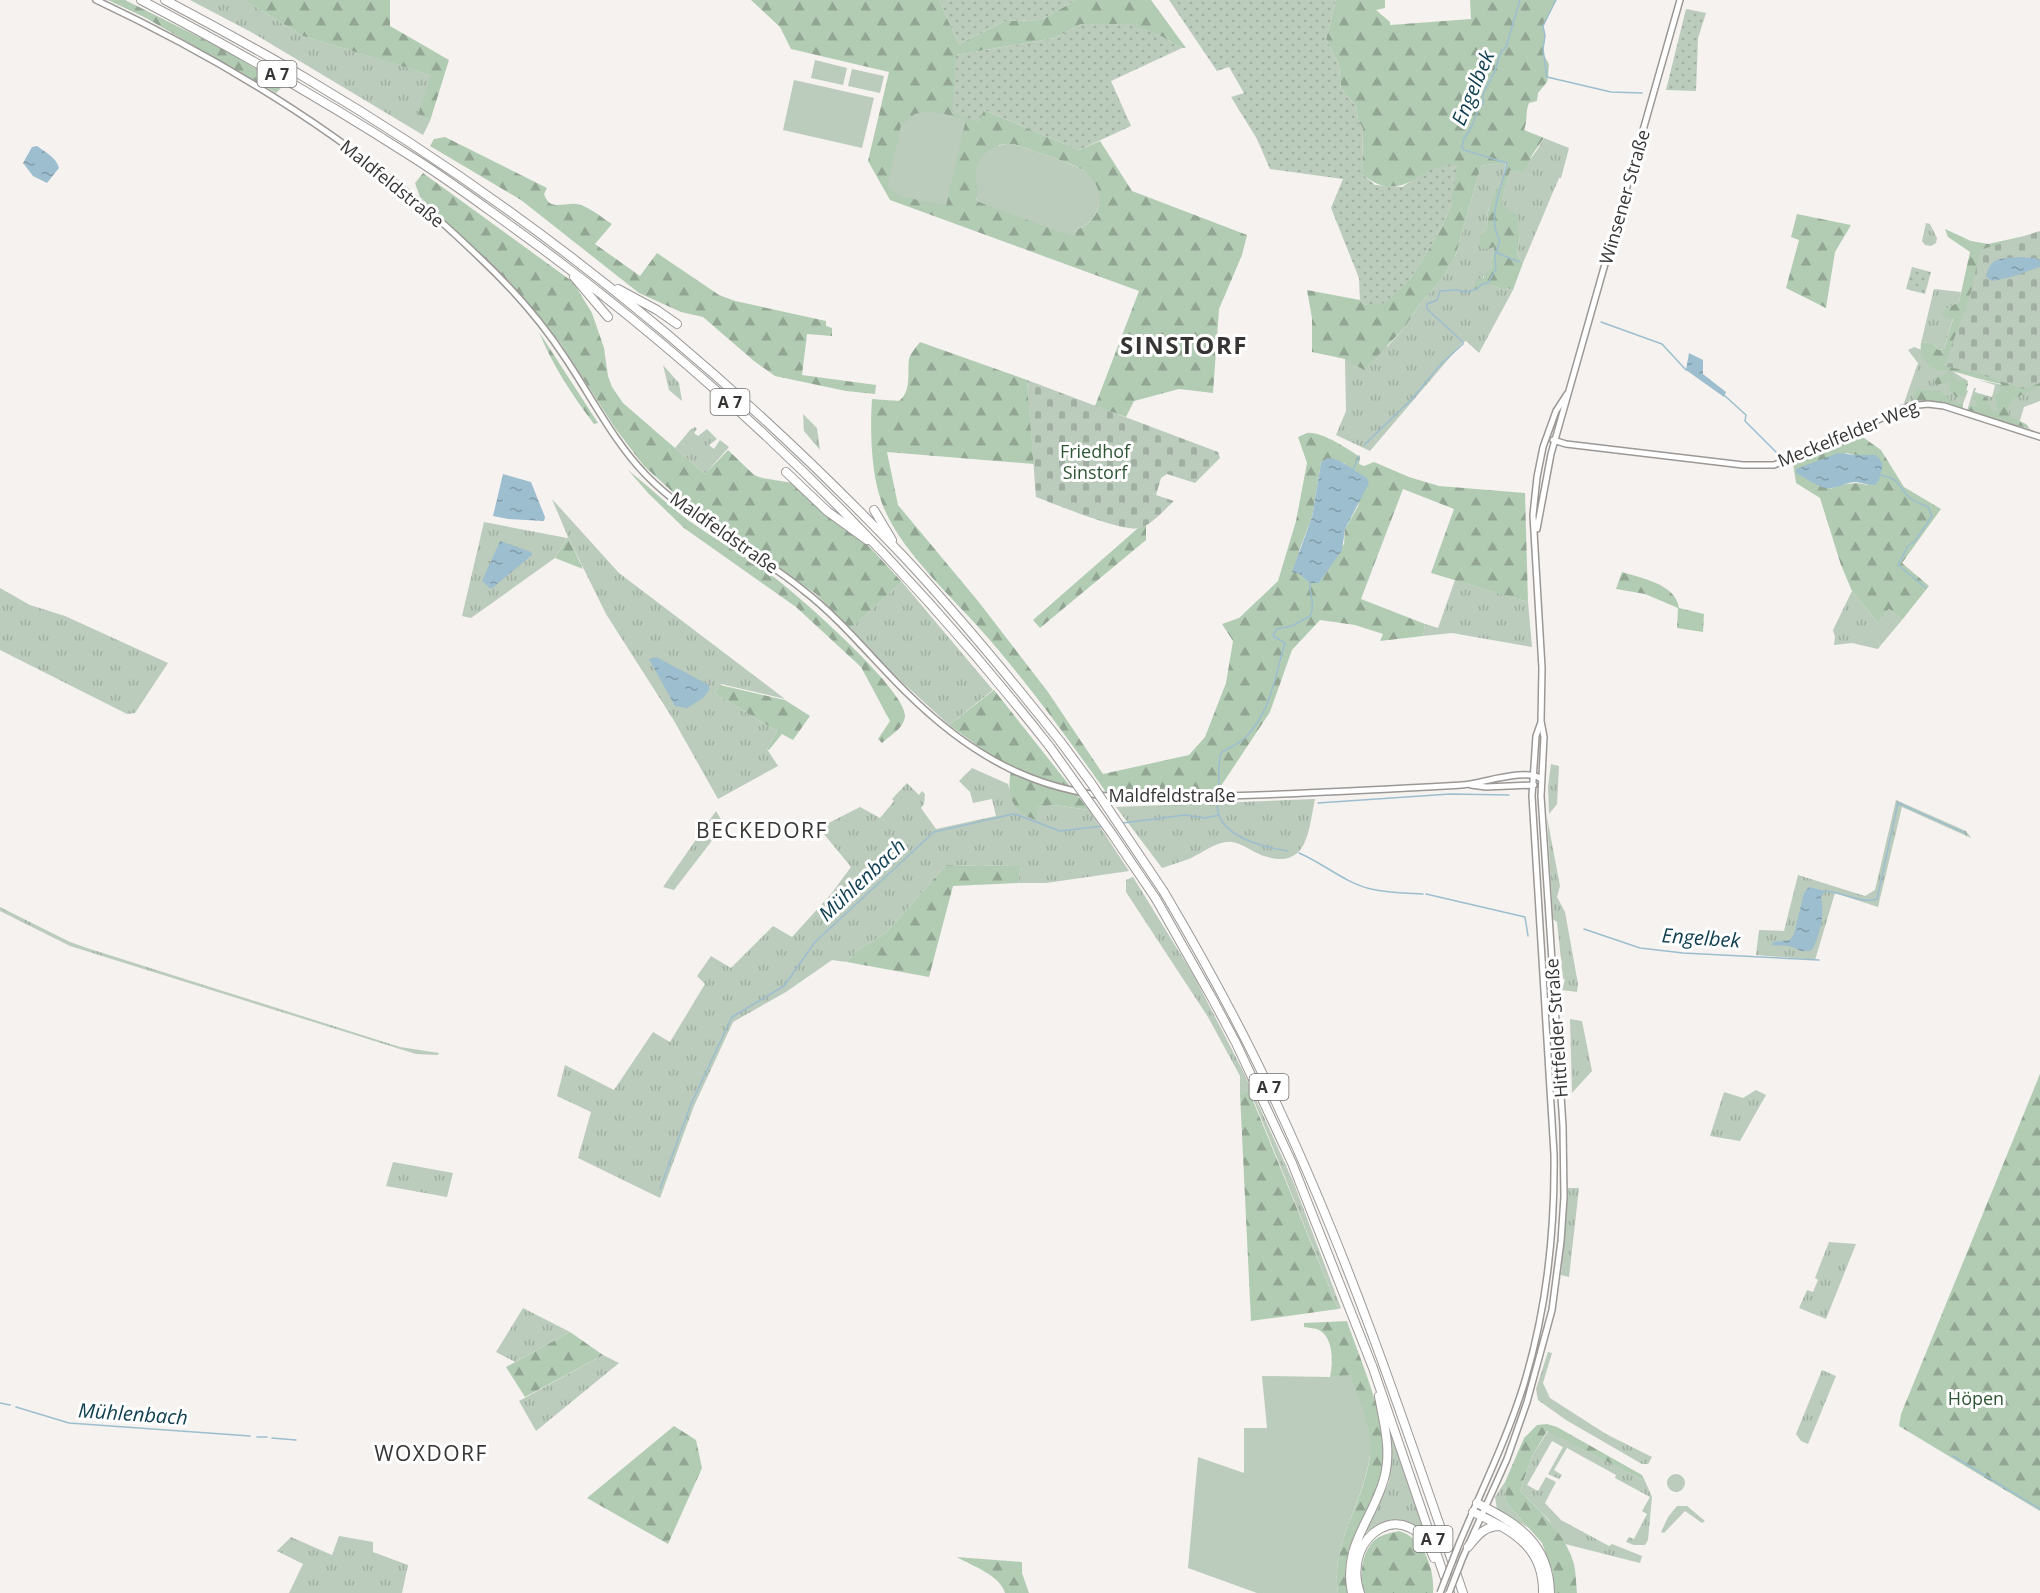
<svg xmlns="http://www.w3.org/2000/svg" width="2040" height="1593" viewBox="0 0 2040 1593" font-family="'Open Sans',sans-serif">
	<style>
		.grass { fill: url(#grass-tufts) }
		.forest { fill: url(#forest-firs); fill-rule: evenodd }
		.cemetery { fill: url(#cemetery-stones) }
		.garden { fill: url(#garden-dots) }
		.pitch { fill: #bbcbbc }
		.water { fill: url(#water-ripples) }
		.lines { fill: none; stroke-linecap: round; stroke-linejoin: round }
		.stream { stroke: #9dbece; stroke-width: 1.5 }
		.secondary-casing { stroke: #9b9896; stroke-width: 8 }
		.highway-casing { stroke: #9b9896; stroke-width: 10 }
		.secondary { stroke: #fff; stroke-width: 5 }
		.highway { stroke: #fff; stroke-width: 8 }
		.secondary-bridge-casing { stroke: #9b9896; stroke-width: 8; stroke-linecap: butt }
		.highway-bridge-casing { stroke: #9b9896; stroke-width: 10; stroke-linecap: butt }
		.secondary-bridge { stroke: #fff; stroke-width: 5 }
		.highway-bridge { stroke: #fff; stroke-width: 8 }
		.labels { text-anchor: middle; stroke-width: 6; stroke-linejoin: round; paint-order: stroke }
		.shield { fill: #fff; stroke: #737271; stroke-width: 1.5 }
		.shield-label { font-size: 16px; font-weight: bold; fill: #373534 }
		.street-label { font-size: 18px; fill: #373534; stroke: #fff }
		.park-label { font-size: 18px; fill: #2f5634; stroke: #fff }
		.water-label { font-size: 20px; font-style: italic; fill: #104051; stroke: #fff }
		.quarter-label { font-size: 21px; letter-spacing: 1.5px; fill: #373534; stroke: #fff }
		.district-label { font-size: 24px; font-weight: bold; letter-spacing: 1.5px; fill: #373534; stroke: #fff }
	</style>
	<defs>
		<pattern id="grass-tufts" width="24" height="20" patternUnits="userSpaceOnUse" patternTransform="scale(1.5)"><rect width="24" height="20" fill="#bbcbbc"/><path d="M3 7l-1-3M5 7V3M7 7l1-3M15 17l-1-3M17 17v-4M19 17l1-3" fill="none" stroke="#a1afa2"/></pattern>
		<pattern id="forest-firs" width="22" height="20" patternUnits="userSpaceOnUse" patternTransform="scale(1.5)"><rect width="22" height="20" fill="#b2ccb4"/><path d="M5 1l3.5 6h-7zM16 11l3.5 6h-7z" fill="#92a693"/></pattern>
		<pattern id="cemetery-stones" width="16" height="16" patternUnits="userSpaceOnUse" patternTransform="scale(1.5)"><rect width="16" height="16" fill="#bbcbbc"/><path d="M2 7V4a2 2 0 0 1 4 0v3zM10 15v-3a2 2 0 0 1 4 0v3z" fill="#a1afa2"/></pattern>
		<pattern id="garden-dots" width="8" height="8" patternUnits="userSpaceOnUse" patternTransform="scale(1.5)"><rect width="8" height="8" fill="#bbcbbc"/><path d="M2 2h.1M6 6h.1" fill="none" stroke="#a1afa2" stroke-width="1.8" stroke-linecap="round"/></pattern>
		<pattern id="water-ripples" width="26" height="14" patternUnits="userSpaceOnUse" patternTransform="scale(1.5)"><rect width="26" height="14" fill="#9dbece"/><path d="M2 4q2-2 4 0t4 0M15 11q2-2 4 0t4 0" fill="none" stroke="#819ba8"/></pattern>
	</defs>
	<rect width="100%" height="100%" fill="#f5f2ef"/>
	<path class="grass" d="M190,0H244L303,36L432,75L418,114L430,121L423,135L251,32Z
		M1544,138L1569,148L1561,178H1559L1523,263L1517,255L1520,235L1501,204L1510,169L1518,172C1525,167 1541,146 1544,138Z
		M1506,162L1501,189L1488,210L1487,228L1479,237L1494,246L1491,270L1484,274L1481,285H1491L1504,290L1506,288L1513,290L1479,353L1466,341L1463,342L1370,451L1336,435L1346,411L1345,359L1388,346L1405,327L1419,305L1441,280L1455,257L1481,166Z
		M1926,223L1930,224L1937,238L1936,243L1931,246L1925,245L1922,241Z
		M1934,289L1961,292L1959,302L1946,309L1953,318L1944,349L1938,350L1932,342L1921,343Z
		M1914,347L1922,350L1944,366L1968,381L1965,390L1968,391L1961,409L1938,403H1904L1918,363L1908,350Z
		M663,365L679,383L682,401L669,390Z
		M1978,380L2024,389L2040,383V401L2024,407L2018,427L1967,411L1974,388H1976L1975,392L1992,397L1995,385Z
		M803,414L817,428L820,450L804,431Z
		M695,427L697,429L694,433L698,436L707,429L717,439L709,445L714,449L720,440L729,447L705,474L675,448L690,430Z
		M552,499L619,573L785,699L721,684L714,693L777,731L767,749L778,766L718,799L673,719L606,614L568,537Z
		M484,522L567,538L555,558L471,618L462,616Z
		M1455,580L1528,602L1532,647L1452,633L1423,636L1425,624L1438,628Z
		M902,582L993,690L949,725L903,683L850,629Z
		M0,588L30,605L65,616L168,663L135,713L127,714L0,650Z
		M1852,591L1878,623L1869,635L1881,645L1878,649L1852,643L1834,645L1835,637L1833,630Z
		M1551,764L1559,766L1557,804L1549,814L1548,787Z
		M972,768L1008,784L1013,802L1037,807L1054,805L1089,810L1129,871L1046,883H1018L1021,866L946,865L886,933L855,952L847,962L832,960L786,992L733,1022L694,1106L660,1198L578,1158L591,1112L557,1096L565,1065L614,1090L653,1032L670,1042L705,984L697,976L711,956L731,968L773,926L792,937L831,894L851,867L819,828L860,807L880,818L894,801L892,799L907,783L919,795L922,791L925,794L924,804L921,808L936,829L996,816L992,799L973,803L970,792L959,781Z
		M1315,799C1308,832 1308,872 1261,855C1252,851 1241,843 1232,842C1218,840 1201,854 1189,859C1180,862 1171,865 1162,868L1116,807Z
		M1896,800L1966,831L1971,838L1902,807L1878,907L1835,893L1815,960L1756,955L1759,930L1784,931L1798,875L1865,896L1875,890Z
		M716,811L726,828L714,838L674,890L663,887Z
		M1547,817L1560,886L1557,897L1565,912L1578,984L1577,992L1562,990L1565,980L1563,978L1557,922L1553,919Z
		M1133,877L1194,976L1244,1073L1293,1181L1341,1308L1338,1309L1250,1091L1240,1094V1076L1208,1017L1126,892V880Z
		M0,907L70,942L87,948L400,1047L439,1053L438,1055L416,1054L70,946L0,911Z
		M1570,1019L1582,1021L1592,1071L1572,1093Z
		M1756,1090L1766,1095L1740,1141L1710,1136L1724,1092L1743,1098Z
		M393,1162L453,1173L447,1197L386,1186Z
		M1568,1188H1579L1569,1277L1561,1275Z
		M1829,1242L1856,1244L1826,1319L1799,1308L1807,1290L1813,1292L1818,1280L1815,1278Z
		M523,1308L570,1332L515,1362L496,1352Z
		M1548,1352L1552,1353L1543,1383L1550,1398L1606,1434L1652,1457L1648,1464H1642L1566,1420L1538,1400L1536,1389Z
		M603,1355L619,1363L536,1431L519,1401Z
		M1822,1370L1836,1376L1808,1444L1801,1441L1796,1434Z
		M1389,1429L1427,1538C1403,1517 1392,1513 1364,1534L1389,1482L1392,1449Z
		M1548,1431L1645,1481L1652,1497L1648,1540L1645,1545H1634L1626,1542L1629,1537L1634,1539L1647,1514L1642,1511L1650,1497L1615,1478L1616,1475L1567,1448L1554,1470L1562,1475L1559,1479L1548,1474L1563,1447L1552,1441L1527,1485L1538,1491L1546,1477L1556,1482L1545,1503L1561,1520L1609,1546L1612,1544L1642,1556L1640,1563L1565,1544L1548,1519L1520,1491L1532,1456Z
		M1667 1483a9 9 0 1 1 18 0a9 9 0 1 1-18 0Z
		M1505,1482L1506,1502L1529,1528L1497,1510L1495,1497Z
		M1677,1506H1687L1705,1521L1702,1523L1685,1511L1664,1533L1661,1532L1668,1517Z
		M339,1536L373,1542V1552L408,1565L402,1593H289L303,1564L277,1551L291,1537L332,1555Z"/>
	<path class="forest" d="M108,0H125L219,47L284,85L276,93L146,18Z
		M244,0H390V26L449,60L430,121L418,114L431,75L303,36Z
		M751,0H939L959,44L1005,21L1041,20L1076,0H1151L1186,48H1182L1157,34L1081,24L1055,38L956,55L984,110L1079,150L1100,141L1132,191L1247,235L1242,255L1219,309L1213,393L1179,389L1134,401L1126,417L1095,406L1139,291L890,200L868,161L889,72L791,49L780,27ZM1007,144H1014C1029,150 1074,163 1084,171C1095,180 1102,194 1098,208C1095,219 1086,226 1076,230L1074,236L976,200L999,145Z
		M1336,0H1385V8L1376,10L1390,22V25L1471,19L1470,0H1556L1543,26L1545,36L1543,54L1549,64L1548,77L1547,82L1538,93L1537,101L1529,103C1525,113 1528,120 1524,130L1544,138L1532,155L1524,172H1518L1510,170L1501,204L1519,217L1517,227L1520,235L1517,255L1523,263L1513,290L1507,288L1504,290L1491,285H1481L1473,291L1476,279L1484,278V274L1491,269L1494,247L1488,249L1481,248L1479,237L1487,228L1488,211L1497,189L1501,188L1507,164L1506,162L1481,166L1455,257L1441,280L1419,305L1405,327L1364,370L1345,359L1312,352V318L1307,290L1360,300L1366,305L1410,279L1437,236L1450,209L1452,189L1447,165C1414,176 1395,202 1362,174L1363,129L1358,120L1356,106L1341,89L1339,65L1326,39Z
		M445,137L547,188L544,194C550,212 563,202 577,204C589,206 602,218 612,224L595,244L640,276L657,253L719,295L735,301L826,321V326L832,328V336L807,334L802,375L876,385L875,394L846,391L775,376L754,361L703,317L681,312L639,293L521,200L430,146L434,139Z
		M423,173L573,282L592,313L604,348L608,376L612,387L623,403L705,474L728,450L754,475L762,478L793,483L866,543L902,582L850,629L816,594L688,506L644,466L615,428L561,344L534,310L483,258L420,197L415,183Z
		M1797,214L1851,225L1835,252L1826,308L1786,288L1799,240L1791,237Z
		M1945,229L1971,241L1988,244L2034,234L2040,386L2013,399L2008,407L2009,416L2026,424L2030,429L1968,411L1969,406H1976L1977,402L1971,398L1976,394L1986,397L1992,411L1999,412L1994,395L2002,390L1999,386L2002,384C1984,381 1968,375 1951,371C1946,370 1941,371 1936,370C1926,366 1919,353 1921,343L1932,342L1938,350L1944,349L1953,319L1942,315V311L1959,302L1970,252L1948,237Z
		M539,332L598,423L594,424C572,395 553,366 539,332Z
		M920,342L1027,380L1034,464L887,452L898,505L978,601L1048,692L1103,774L1189,755L1205,737L1226,683L1233,641L1222,624L1239,618L1278,581L1296,521L1307,463L1298,437C1301,436 1304,434 1307,433C1321,431 1348,449 1360,457L1359,464L1364,466L1374,462L1409,477L1439,486L1525,493L1528,602L1431,573L1454,509L1403,489L1361,599L1425,624L1423,636L1380,641L1383,634L1355,625L1320,620L1292,650L1270,712L1217,792L1126,796L1108,795C1070,741 1031,688 989,639C954,598 893,546 879,494C871,466 870,428 872,399L899,401C912,391 907,373 909,359C911,353 916,347 920,342ZM1321,463H1344L1352,471L1366,477L1358,506L1345,529L1344,544L1319,583H1311L1299,574V551L1312,517Z
		M1949,372L1959,382L1964,379L1968,384L1965,396L1956,397L1950,390L1951,381L1936,385L1933,379Z
		M1917,389L1928,391L1938,390L1953,402L1963,404V411L1932,407L1926,401L1916,400L1913,395Z
		M1857,433L1881,450L1904,487L1941,509L1902,563L1929,586L1902,620L1889,609L1878,623L1852,591L1841,565L1820,498L1796,483L1793,463ZM1846,453L1856,455H1876L1867,485C1854,481 1843,484 1830,489Z
		M628,470C648,486 667,504 688,520C716,540 747,557 775,578C798,595 907,691 905,716C904,728 891,735 882,743L878,739L890,721L861,667L796,607L684,528L649,494Z
		M1146,525V540L1040,628L1033,620L1137,529Z
		M568,537L583,569L555,558Z
		M1622,572C1641,578 1676,584 1679,608L1704,614L1703,632L1677,628L1678,608L1645,594L1616,589Z
		M720,685L785,700L810,716L793,740L782,734L769,750L767,749L777,731L714,693Z
		M994,690L1089,810L1054,805L1038,807L1036,820C1009,811 1006,792 1012,766L993,757L949,725Z
		M946,865L1021,866L1018,883L953,886L929,977L847,962L855,952L886,933Z
		M2040,1074V1511L1899,1426L1901,1414Z
		M1249,1091L1338,1309L1251,1321L1240,1094Z
		M1347,1321C1359,1357 1386,1417 1384,1454C1383,1463 1382,1476 1379,1485C1366,1521 1334,1553 1350,1593H1338C1330,1543 1364,1504 1370,1456C1371,1443 1355,1392 1350,1376L1330,1377C1333,1364 1334,1338 1319,1330C1315,1328 1309,1328 1304,1327V1323Z
		M570,1332L603,1355L525,1397L506,1367Z
		M1547,1424L1557,1427L1642,1475L1645,1481L1547,1431L1532,1456L1520,1491C1541,1512 1565,1534 1574,1564C1576,1573 1576,1584 1577,1593H1554L1553,1573L1542,1543L1506,1502L1505,1482L1524,1438L1537,1425Z
		M674,1426L696,1440L702,1468L668,1544L587,1498Z
		M1399,1531C1424,1538 1435,1569 1433,1593H1365C1358,1577 1362,1550 1376,1539C1383,1534 1391,1533 1399,1531Z
		M957,1557L1022,1562V1573L1029,1593H1005C1000,1575 972,1566 957,1557Z"/>
	<path class="cemetery" d="M2040,231V383L2024,389L1976,373L1944,366L1971,292L1980,250Z
		M1027,380L1218,452L1220,458L1195,483L1167,474L1161,478L1156,495L1174,501C1164,510 1153,524 1140,528C1124,533 1055,504 1036,497Z"/>
	<path class="garden" d="M939,0H1076L1041,20L1005,21L959,44Z
		M1169,0H1336L1326,39L1339,65L1341,89L1356,106L1358,120L1363,129L1362,174L1375,185L1402,187L1430,170L1447,165L1458,164L1450,209L1446,217L1437,236L1410,279L1402,288L1385,303L1366,305L1360,300L1359,278L1331,208L1343,179L1270,169L1257,139L1231,97L1244,93L1229,67L1217,71Z
		M1686,9L1706,13L1698,38L1696,91L1666,90Z
		M1081,24H1131L1157,34L1182,48L1111,81L1131,126L1079,150L984,110L979,122L952,113L956,55L1055,38Z
		M1912,267L1931,272L1925,294L1906,289Z"/>
	<path class="pitch" d="M815,60L847,68L843,85L811,78Z
		M852,69L884,76L880,93L848,86Z
		M794,80L874,98L862,148L783,130Z
		M931,111L966,119L946,206L899,196L887,187L901,125L915,114Z
		M1007,144H1014C1032,151 1076,163 1088,174C1096,181 1101,193 1099,203C1097,217 1088,225 1076,230L1074,237L976,201C980,189 976,187 976,176C975,158 990,146 1007,144Z
		M1889,609L1902,620L1881,645L1868,635Z
		M1350,1375C1360,1400 1373,1428 1370,1455C1364,1503 1330,1544 1338,1593H1257L1188,1568L1198,1457L1244,1473V1428H1267L1262,1376L1330,1377Z"/>
	<path class="water" d="M37,146C46,153 56,157 59,168L47,183L33,176L23,163L32,147Z
		M2020,257L2036,258L2040,260V267L2011,277L1992,281L1986,277C1991,256 2000,259 2020,257Z
		M1689,353L1703,360V374L1726,392L1724,397L1686,370Z
		M1838,453L1856,455H1876L1883,464L1879,480L1875,485C1868,485 1863,483 1856,482C1847,482 1840,487 1832,488C1820,490 1806,478 1796,473V469Z
		M1327,458C1341,458 1353,471 1366,477L1369,483L1345,529L1342,550L1319,583H1310L1299,574L1292,572L1312,517L1321,463Z
		M503,474L531,482L545,517L544,521L508,519L493,516Z
		M500,541L531,552L532,555L491,589L482,581Z
		M656,657L709,685V690L703,698L687,708L675,706L649,659Z
		M1809,887L1825,891L1821,897C1825,913 1820,935 1812,950C1798,954 1799,948 1788,946C1783,945 1777,946 1772,945L1773,942L1790,940L1794,934L1804,893Z"/>
	<g class="lines">
		<path class="stream" d="M1556,0L1543,26L1545,36L1543,49L1547,77L1611,92L1642,93
			M1495,252L1519,262
			M1601,322L1662,344L1686,370
			M1724,395L1746,415L1745,421L1781,457
			M1364,445L1411,400L1442,363L1463,344V342L1427,309V304L1437,300L1440,291L1457,290L1466,292L1477,289L1482,284L1488,283L1496,269L1495,255L1500,241C1486,216 1502,189 1507,163L1464,150L1462,147L1464,138L1470,130L1478,110L1483,104V94L1494,73L1501,52L1506,47L1520,0
			M1352,472L1359,456
			M1880,475C1904,480 1896,486 1910,498C1915,502 1922,504 1928,507L1932,516L1915,541L1908,546L1898,565L1926,588
			M1218,794C1220,780 1217,766 1221,753C1228,748 1238,744 1245,738C1271,712 1275,676 1285,643L1273,636L1276,629L1292,626L1310,616C1316,605 1309,595 1310,583
			M1218,799C1211,835 1262,847 1288,851
			M1318,803L1450,794L1509,795
			M1123,823L1185,815L1205,818L1219,815
			M1299,853C1323,863 1345,883 1371,889C1388,893 1405,893 1423,894
			M1825,891C1842,892 1861,904 1877,899L1898,803L1965,833
			M1426,894L1525,917L1528,936
			M1584,929L1640,948L1683,953L1819,960
			M660,1189L691,1104L732,1017L784,986L815,942L934,832L1013,814L1018,815L1060,831L1103,826
			M0,1403L10,1405
			M16,1407L69,1423L250,1436
			M257,1437H267
			M272,1438L296,1440
			M1953,1456L2040,1509"/>
		<g class="secondary-casing">
			<path id="secondary" d="M96,0C204,51 311,114 404,190C430,211 455,234 479,257C512,288 542,322 566,359C592,398 614,442 646,475C692,522 753,549 803,590C842,620 873,660 908,694C973,758 1041,795 1133,798C1243,797 1352,791 1462,785C1480,784 1528,767 1541,779
				M1553,440L1566,444L1743,465H1774L1792,458L1909,406L1928,404L1944,406L2040,437
				M1537,529L1551,454L1680,0
				M1471,785L1486,787L1534,785
				M1459,1544C1481,1491 1507,1439 1524,1384C1547,1308 1555,1232 1554,1154L1532,796L1536,736L1541,722
				M1463,1557L1507,1459L1527,1402L1552,1310L1561,1241L1564,1197L1563,1126L1541,796L1544,737L1541,721L1542,668L1533,515L1537,477L1543,447L1556,411L1567,394"/>
		</g>
		<g class="highway-casing">
			<path id="highway" d="M141,0C232,48 322,99 409,155C443,176 475,200 507,223C713,371 894,548 1050,747
				M165,0C214,26 262,52 309,80C529,210 728,372 904,557C959,616 1010,678 1060,741
				M574,277L608,317
				M618,289L657,310L677,324
				M786,472L827,511L867,540
				M874,510L892,540
				M1164,892C1206,963 1245,1034 1279,1109C1352,1265 1407,1430 1463,1593
				M1156,899L1212,998L1236,1043L1292,1163L1373,1368L1450,1593
				M1477,1503C1517,1524 1549,1542 1550,1593
				M1473,1512C1510,1530 1544,1545 1543,1593
				M1468,1547C1477,1536 1484,1526 1500,1526
				M1352,1593C1342,1546 1372,1521 1384,1479C1392,1451 1384,1424 1379,1396
				M1360,1593C1340,1534 1409,1492 1434,1558"/>
		</g>
		<use href="#secondary" class="secondary"/>
		<use href="#highway" class="highway"/>
		<g class="secondary-bridge-casing">
			<path id="secondary-bridge" d="M1440,1593L1459,1544
				M1449,1593L1463,1557"/>
		</g>
		<g class="highway-bridge-casing">
			<path id="highway-bridge" d="M1060,741L1091,783L1164,892
				M1050,747L1112,834L1156,899"/>
		</g>
		<use href="#secondary-bridge" class="secondary-bridge"/>
		<use href="#highway-bridge" class="highway-bridge"/>
	</g>
	<g class="labels">
		<g class="shield">
			<rect x="257.5" y="61" width="39" height="26" rx="4.5"/>
			<rect x="710.5" y="389" width="39" height="26" rx="4.5"/>
			<rect x="1249.5" y="1074" width="39" height="26" rx="4.5"/>
			<rect x="1413.5" y="1526" width="39" height="26" rx="4.5"/>
		</g>
		<g class="shield-label">
			<text x="277" y="80">A 7</text>
			<text x="730" y="408">A 7</text>
			<text x="1269" y="1093">A 7</text>
			<text x="1433" y="1545">A 7</text>
		</g>
		<g class="street-label">
			<text transform="translate(392 184) rotate(39)" y="6">Maldfeldstraße</text>
			<text transform="translate(1625 197) rotate(-74)" y="6">Winsener Straße</text>
			<text transform="translate(1848 434) rotate(-22)" y="6">Meckelfelder Weg</text>
			<text transform="translate(724 533) rotate(35)" y="6">Maldfeldstraße</text>
			<text x="1172" y="802">Maldfeldstraße</text>
			<text transform="translate(1557 1028) rotate(-94)" y="6">Hittfelder Straße</text>
		</g>
		<g class="park-label">
			<text x="1095" y="458">Friedhof<tspan x="1095" dy="21">Sinstorf</tspan></text>
			<text x="1976" y="1405">Höpen</text>
		</g>
		<g class="water-label">
			<text transform="translate(1473 88) rotate(-67)" y="7">Engelbek</text>
			<text transform="translate(862 880) rotate(-43)" y="7">Mühlenbach</text>
			<text transform="translate(1701 938) rotate(4)" y="7">Engelbek</text>
			<text transform="translate(133 1414) rotate(4)" y="7">Mühlenbach</text>
		</g>
		<g class="quarter-label">
			<text x="762" y="838">BECKEDORF</text>
			<text x="431" y="1461">WOXDORF</text>
		</g>
		<g class="district-label">
			<text x="1184" y="354">SINSTORF</text>
		</g>
	</g>
</svg>
